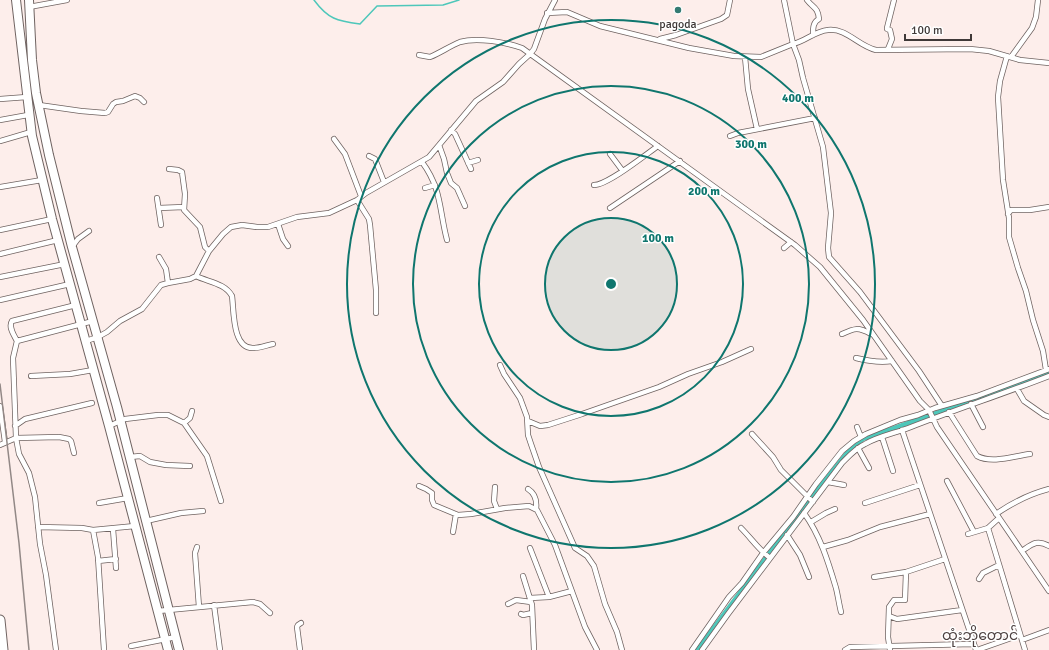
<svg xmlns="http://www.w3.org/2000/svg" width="1049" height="650" viewBox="0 0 1049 650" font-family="Signika,'Noto Sans Myanmar',sans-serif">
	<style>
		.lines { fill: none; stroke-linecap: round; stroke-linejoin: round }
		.stream { stroke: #4ec7ba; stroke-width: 1.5 }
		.canal { stroke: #4ec7ba; stroke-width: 4.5 }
		.street-casing { stroke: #6f6361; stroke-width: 6 }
		.primary-casing { stroke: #6f6361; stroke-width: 10 }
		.highway-casing { stroke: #6f6361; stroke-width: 11 }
		.street { stroke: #fff; stroke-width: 4.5 }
		.primary { stroke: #fff; stroke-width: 8 }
		.highway { stroke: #fff; stroke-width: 9 }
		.rail { stroke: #928886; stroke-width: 1.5 }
		.ring { fill: none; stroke: #0f766e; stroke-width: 2 }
		.poi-dot { fill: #347b73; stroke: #fff; stroke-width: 1.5 }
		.labels { text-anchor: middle; stroke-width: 3; stroke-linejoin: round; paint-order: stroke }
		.poi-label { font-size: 12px; fill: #3f3938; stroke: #fff }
		.quarter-label { font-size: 14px; fill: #4d4140; stroke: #fff }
		.centre { fill: #0f766e; stroke: #fff; stroke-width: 2 }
		.ring-label { font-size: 12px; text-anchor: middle; font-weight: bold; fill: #0f766e; stroke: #fff; stroke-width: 3; stroke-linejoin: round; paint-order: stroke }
	</style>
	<rect width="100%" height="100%" fill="#fdeeeb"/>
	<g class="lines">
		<path class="stream" d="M314,0C328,19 337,21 360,24L377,6L443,5L459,0"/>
		<path class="canal" d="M697,650L813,495L852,447L863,439L1049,373"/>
		<g class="street-casing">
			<path id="street" d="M807,0C813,8 818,7 819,19C813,22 813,28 813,35
				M29,7L67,0
				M547,13L567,12L600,26L689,48L734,56L761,57L793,44L784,0
				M660,39L676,35L721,19L727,15L730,0
				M888,49L892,39L890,30L887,29V28L894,0
				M419,55L430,57C440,53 450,46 460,42C477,37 505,42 522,48L795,245L820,267L863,320L920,401L929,410L937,427L1049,591
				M1007,56L1000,81L998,97L1003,180L1009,218V237L1018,268L1026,291L1033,320L1043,351L1046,370
				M745,57L748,89L757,129
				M1011,57L1032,28L1036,17L1038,0
				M0,99L27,97
				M39,105L81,111L105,113L108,112L113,104L116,102L123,101L135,96L140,98L144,102
				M0,120L28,115
				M451,130L455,134L471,169
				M730,136L738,133L815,118
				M334,139L345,154L361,196
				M0,141L31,132
				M439,145L444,159L447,173L451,183L457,188L465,206
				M610,154L622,170
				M369,156L375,159L384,182
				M422,162C442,189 439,210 447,240
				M468,163L478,160
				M169,169L178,170L182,172L185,194L184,210L200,227L205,247L209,251
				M594,185C608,185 645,155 658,146
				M0,187L42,180
				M425,188L435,185
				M157,198L161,225
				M357,200L369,219L370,225L376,290V313
				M159,208L184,207
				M610,208L680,161
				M1008,214L1011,210H1030L1049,207
				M278,224L283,239L288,246
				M0,230L52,219
				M72,247L78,239L89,231
				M784,248L791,242
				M0,254L58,240
				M159,257L166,269L168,283
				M196,276C208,282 225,283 232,296C234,310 232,350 254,348C261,348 267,345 273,344
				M0,277L65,264
				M0,300L70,284
				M842,334C855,328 858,327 871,334
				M17,341C14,335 8,327 12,321L76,305
				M86,341L98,337L107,332L120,321L142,309L161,285L168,283L190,279L196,276L209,251L223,234L231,227L242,225L257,227H268L297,217L329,213L357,200L366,193L429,157L476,101L503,82L519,64L530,54L534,49L545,19L555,0
				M856,358C868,361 879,363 892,361
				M500,365L504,374L520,398L527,417L528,435L531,444L539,467L575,548L587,556L594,566L605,604L617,632L622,650
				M31,376L70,374L93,370
				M1017,389L1024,401L1044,415L1049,417
				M971,404L983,427
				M0,406L5,442
				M942,406L919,371L860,292L829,257L828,248L831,213L823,147L803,78L799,60L793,44C806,41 815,31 828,30C847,28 858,46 876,50L970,49L989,51L1020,60L1049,63
				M949,412L977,456C992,464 1014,456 1030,454
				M528,421L540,426L548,425L582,414L659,387L688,374L722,362L751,349
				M184,423L190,418L192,411
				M15,426L25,419L92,403
				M109,426L125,419L158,415H168L184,423L207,456L221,501
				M857,427L861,437
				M902,430L976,650
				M752,434L773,457L781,470L813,502
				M882,437L893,471
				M0,445L16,438L59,437L69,439L71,441L74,453
				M858,448L869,468
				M130,457L140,456L150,462L166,465L190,466
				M947,481L974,532
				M828,482L844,485
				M419,486L426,489L432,493V500L434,505L458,515L471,514L505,508L529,506L537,510L555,545L585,627L597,650
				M495,487L494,501L497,509
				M528,489C536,494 537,501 536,509
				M99,503L128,498
				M865,503L920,485
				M804,513C820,535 828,561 836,588C838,596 839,604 841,612
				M996,514C1012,503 1030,494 1049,489
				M999,518L988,528L1025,650
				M146,521L181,513L203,511
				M811,522L826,513L835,509
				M38,527L82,528L93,530L135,526
				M741,528C751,538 759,550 770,558
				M113,529L116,568
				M93,530L98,557L104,650
				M453,532L456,514
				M968,534L988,528
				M787,535L800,555L809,577
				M197,547L195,553L199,607
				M823,547L848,540L880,527L930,514
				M530,548L549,597
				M1022,551C1032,544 1037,539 1049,546
				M98,561L116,559
				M523,576L532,605L534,650
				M874,577L906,572L945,559
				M979,579L983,573L999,565
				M530,598L549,597L572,591
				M508,604L516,600L531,602
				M214,605L220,650
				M158,611L253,602L260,604L270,613
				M521,614L523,615L532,613
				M889,616L897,619L962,610
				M1022,640L1049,630
				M131,646L176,637
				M56,650L46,575L40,544L35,497L29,473L19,454L16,438L13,358L17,341L93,321
				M300,650L297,627L298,625L301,623
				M692,650L729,597L742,583L763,553L793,517L816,484L842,451L854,441L866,434L900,420L918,415L935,408L977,396L1049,369
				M702,650L728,614L842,463C849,456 856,448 865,444C879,436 896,433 911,427C957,409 1003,394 1049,376
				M845,650L850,647L973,644
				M890,650L888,637L889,607L894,600H905L906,572
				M977,650L1020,635"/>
		</g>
		<g class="primary-casing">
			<path id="primary" d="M16,0L32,136L52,219L109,426L168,650
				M29,0L32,60L36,93L49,155L72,247L117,407L179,650"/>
		</g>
		<g class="highway-casing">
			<path id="highway" d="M0,620L3,650"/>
		</g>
		<use href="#street" class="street"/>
		<use href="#primary" class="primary"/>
		<use href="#highway" class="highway"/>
		<path class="rail" d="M0,384L19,543L29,650"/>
	</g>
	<circle cx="611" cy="284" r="66" fill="#0f766e" fill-opacity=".12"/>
	<g class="ring">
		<circle cx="611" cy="284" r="66"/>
		<circle cx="611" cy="284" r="132"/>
		<circle cx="611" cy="284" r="198"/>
		<circle cx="611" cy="284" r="264"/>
	</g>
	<circle class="poi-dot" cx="678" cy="10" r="4"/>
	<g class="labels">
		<g class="poi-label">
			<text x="678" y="28">pagoda</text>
		</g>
		<g class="quarter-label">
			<text x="980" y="640">ထုံးဘိုတောင်</text>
		</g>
	</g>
	<circle cx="611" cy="284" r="6" class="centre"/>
	<g class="ring-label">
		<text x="798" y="102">400 m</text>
		<text x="751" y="148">300 m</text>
		<text x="704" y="195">200 m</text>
		<text x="658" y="242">100 m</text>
	</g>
	<path d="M905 34v6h66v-6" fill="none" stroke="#3f3938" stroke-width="2"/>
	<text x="911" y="34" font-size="12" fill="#3f3938" stroke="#ffffff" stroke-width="3" paint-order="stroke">100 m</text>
</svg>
